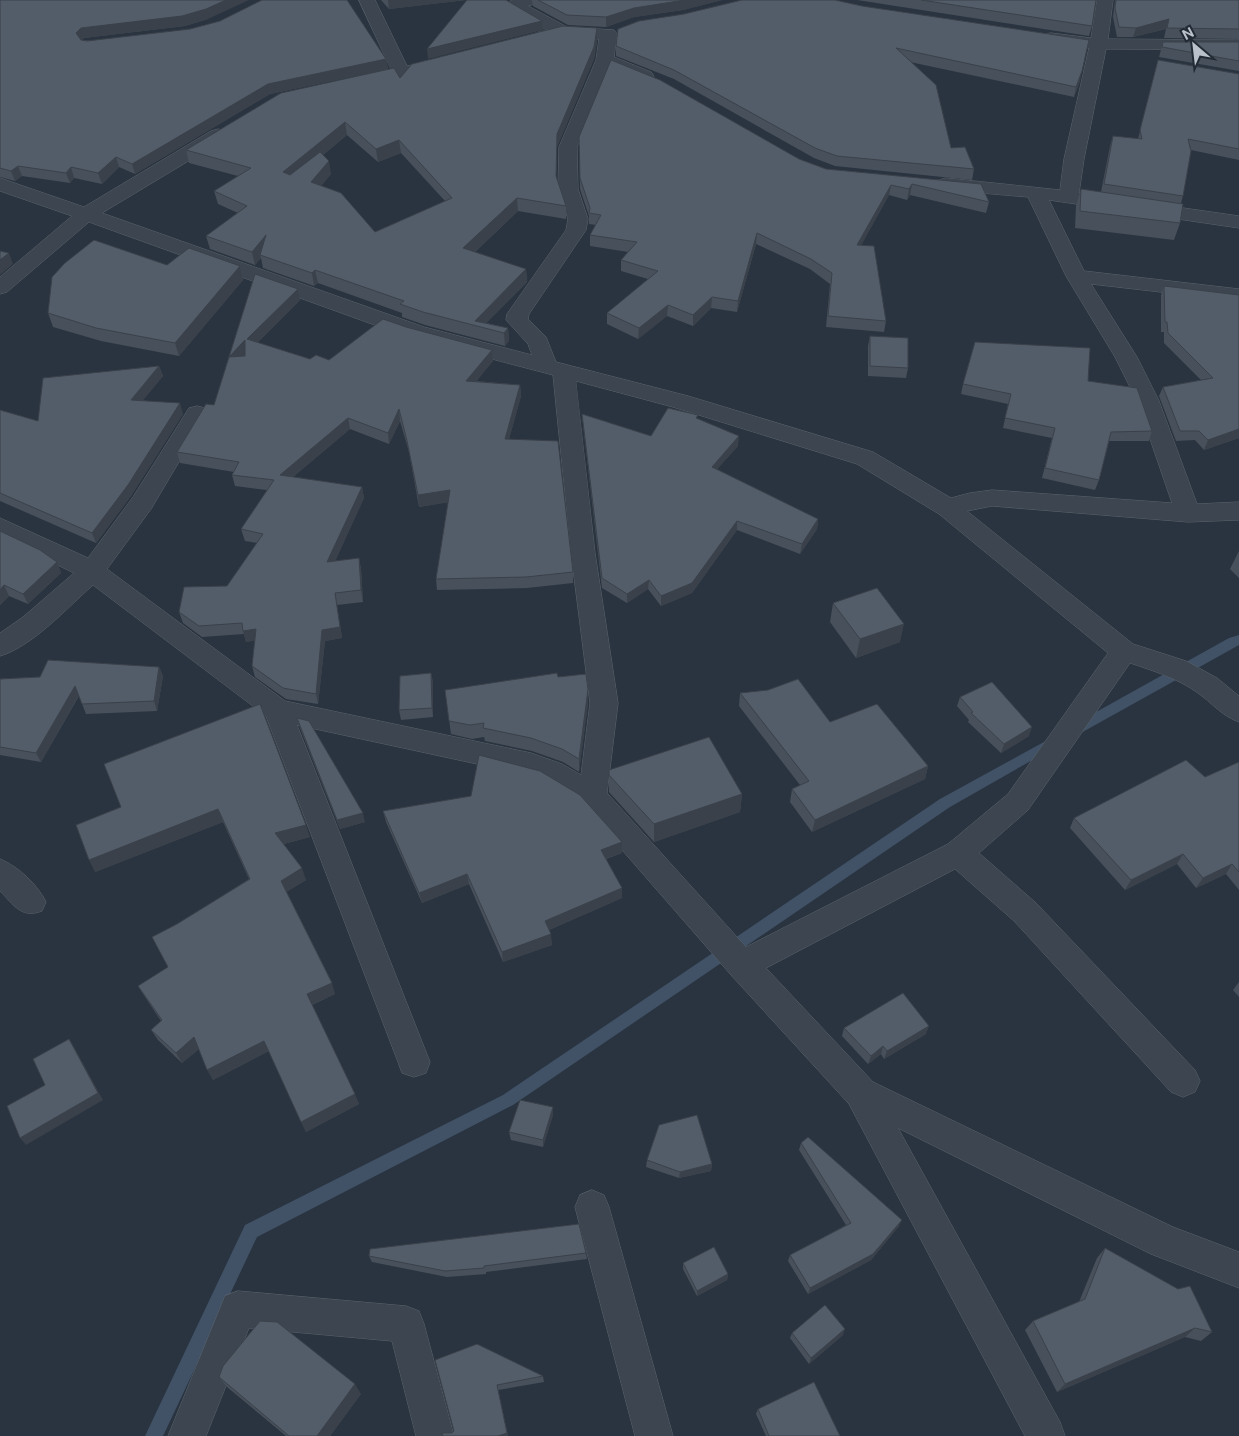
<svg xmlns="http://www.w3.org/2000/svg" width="1239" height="1436" viewBox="0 0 1239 1436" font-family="'Public Sans',sans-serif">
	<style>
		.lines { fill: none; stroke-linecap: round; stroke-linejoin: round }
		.stream { fill: #415267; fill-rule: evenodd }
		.minor-casing { stroke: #5b646d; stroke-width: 1 }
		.minor { fill: #3d4650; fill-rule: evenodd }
		.wall { fill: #47505b; fill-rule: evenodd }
		.shaded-wall { fill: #3a414a }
		.building { fill: #535d6a; stroke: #3a414a; fill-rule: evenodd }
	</style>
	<rect width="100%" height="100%" fill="#2a3440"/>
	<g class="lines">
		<path class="stream" d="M1239,635V645L1079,734H1071L1069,730L1071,726L1229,638Z
			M1053,737L1057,738L1059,742L1057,746L950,807L513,1105L257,1237L163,1436H145L245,1225L503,1095L940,799Z"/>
		<g class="minor-casing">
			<path id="minor" d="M359,0H375L407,66L442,58L448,59L451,63L448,67L362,87L356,86L353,82L356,78L391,70Z
				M512,0H536L534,4L528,6L567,27L614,30L617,34L614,57L651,72L654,76L651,80L645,81L639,80L610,68L577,147L578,189L588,219L586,230L529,314L528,319L546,337L556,362L688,396L873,452L951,498L970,493L992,490L1172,503L1137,401L1115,357L1066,276L1028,197L946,190L939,188L936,184L939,180L946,178L1060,190L1064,159L1089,48L1051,43L1045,42L1042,38L1045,34L1051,33L1091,38L1097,0H1113L1108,39L1239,40V50L1106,49L1084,159L1079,193L1239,216V228L1049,200L1084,271L1239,289V301L1091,284L1137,357L1159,401L1197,504L1239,502V520L1188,522L992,506L967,511L1133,644L1186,661L1217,678L1239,696V722C1222,716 1212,703 1198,693C1177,678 1154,671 1130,663L1028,810L979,853L1036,903L1195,1070L1200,1081L1195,1092L1183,1097L1171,1092L1014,921L955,869L766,968L873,1082L1173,1227L1239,1252V1288L1151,1254L898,1128L1060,1422L1065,1436H1025L849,1104L731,975L582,804L542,780L528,775L297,725L430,1062L426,1073L414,1077L402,1073L398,1062L266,716L93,585C67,608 33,646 0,656V633L23,617L74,573L0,537V518L88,558L133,497L189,408L197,406L205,408L208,413L151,509L107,569L285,701L531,753L562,764L581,775L590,703L571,553L553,375L408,337L89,222L7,292L0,294V277L72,216L0,191V178L84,207L211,131L218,129L225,131L227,135L225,139L102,213L424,327L532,355L528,344L506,320L507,314L566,230L568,219L558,189L559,147L596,60L599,39L563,37L544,41L538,40L535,36L538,32L547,30L508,9L506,5ZM576,381L673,407L857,464L939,514L1108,653L1008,794L948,844L746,947L607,793L618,703L595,553Z
				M0,859C18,866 38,885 46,902L42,911C21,919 14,905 0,891Z
				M592,1190L604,1195L609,1207L673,1436H635L575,1207L580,1195Z
				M238,1291L406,1306L419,1311L424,1324L454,1436H416L392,1341L249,1328L206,1436H168L225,1296Z"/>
		</g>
		<use href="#minor" class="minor"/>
	</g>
	<path class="wall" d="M0,0L208,19L185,26L84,38L82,40L386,59L388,69L270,94L135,174L119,167L102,184L74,178L70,183L22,176L15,181L0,177Z
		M381,0H466L389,9Z
		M532,0H722L683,10L634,17L606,27L568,25L533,6Z
		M742,0L1080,81L1074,97L910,62L951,148L974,169L972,180L835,166L814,158L674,79L616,56V46L684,14Z
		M857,0H1096L1092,26L1089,36Z
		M1115,0H1239V39L1164,38L1166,29L1133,37H1117L1113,17Z
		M597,28V41L594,59L557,147L556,178L566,206V219L518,211L475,252L526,269L527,282L486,323L508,328L509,341L505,346L425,325L402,317V313L318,283L314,286L263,268L261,258L255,265L210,249L206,236L238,213L218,204L214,191L238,176L189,163L186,150L400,78ZM347,135L378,162L401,153L445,201L375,232L321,186L331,174L323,155Z
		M1163,42H1239V71L1159,57Z
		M1158,60L1239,74V160L1191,150L1183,196L1181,203L1180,223L1174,240L1075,228L1076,206L1081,189L1101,192L1110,146L1113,136L1138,139Z
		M579,137L799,159L826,169L981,184L989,202L986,213L910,195L907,200L889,195L861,245L886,321L884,332L826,327L830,284L810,269L756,244L737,312L711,308L693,326L667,316L638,339L607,324V313L648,279L621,271V260L628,252L590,246V235L596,225L589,224V216L580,189Z
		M167,265L240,266L243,280L179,356L101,341L53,327L48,313Z
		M1164,286L1239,295V438L1204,450L1195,440L1176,441L1159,396L1163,387L1201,380L1164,343V332H1161V295Z
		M298,289L300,300L257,343L310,359L329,360L493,361L476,381L520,385L521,396L509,439L573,572V583L527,588L437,590L436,579L448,502L419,507L409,452L400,421L389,444L350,429L293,477L362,487L364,498L335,561L359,558L361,569L363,602L337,605L342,638L325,641L318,704L286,699L255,677L252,666L255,640L246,642L244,634L202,637L183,623L179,612L227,586L257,543L245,541L241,529L267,490L235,486L232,475L234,472L180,463L177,452L214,405L229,357Z
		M870,336L908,368L906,378L868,376V346Z
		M159,366L163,376L143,400L183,414L131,496L96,543L0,501V410L38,421Z
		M1088,381L1152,431L1149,441H1109L1099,480L1095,490L1042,478L1052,438L1003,428L1008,404L961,394L963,384Z
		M582,414L651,436L698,419L738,446L717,469L818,519L817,529L800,554L737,530L692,593L661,606L648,589L627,603L602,588L583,424Z
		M0,531L57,562L61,573L28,604L9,596L0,605Z
		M1239,551V578L1230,569Z
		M833,603L900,642L856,658L830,622Z
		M159,667L163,676L157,711L86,714L79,696L41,762L0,755V679L40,677Z
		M431,673L433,683V717L401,720L399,710Z
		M558,677L588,689V703L579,772L563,762L532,751L485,741L484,737L472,739L451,734L445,690Z
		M740,693L928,766L925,779L812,832L790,802L792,789L800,785L739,706Z
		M960,697L1029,736L1001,753L968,722L969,720L957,706Z
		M297,718L365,822L340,829L300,728Z
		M1239,762V890L1226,874L1196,888L1177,864L1125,890L1070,828L1074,818L1205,777Z
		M104,764L310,837L284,844L306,880L286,892L335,994L312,1005L359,1104L306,1132L269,1051L213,1080L199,1049L182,1063L158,1040L151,1030L161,1021L145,997L138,986L168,967L177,924L249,879L223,822L95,872L121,807Z
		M609,775L742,794L740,812L654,842L609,792Z
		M383,811L622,853L606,859L622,888V898L549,930L552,945L503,962L469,884L422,903L386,822Z
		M1239,982V997L1233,990Z
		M844,1028L926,1034L884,1059L881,1054L868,1064L842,1036Z
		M553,1107V1115L543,1147L511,1140L509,1132Z
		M801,1143L899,1226L871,1260L808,1294L788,1261L790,1255L846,1225L799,1150Z
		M647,1160L712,1164L711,1171L679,1178L646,1167Z
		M1105,1248L1212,1332L1201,1341L1185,1337L1057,1392L1025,1330L1033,1321L1079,1302L1097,1258Z
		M586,1253L587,1259L486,1272V1274L447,1277L372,1262L369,1256Z
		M683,1263L728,1274L727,1280L697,1296L683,1269Z
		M792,1333L843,1335L809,1364L790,1338Z
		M435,1360L543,1376L544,1382L498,1390L508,1436H443L452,1433L454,1431Z
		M219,1377L361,1394L330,1436H286L227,1387Z
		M758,1409L840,1436H766L756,1414Z"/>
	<path class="shaded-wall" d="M226,0H249L208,19L185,26L84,38L80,43L76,33L81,28Z
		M388,0H466L389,9Z
		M685,0H722L683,10L634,17L606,27V17L634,8Z
		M1169,19L1166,29L1133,37L1136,28Z
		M542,21L543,30L428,59L427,49Z
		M597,28V41L594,59L557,147L556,189L557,134Z
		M386,59L388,69L270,94L135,174L132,164L268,84Z
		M1082,71L1080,81L1074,97L1076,87Z
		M345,122L347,135L286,185L283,172Z
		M399,140L401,153L378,162L376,149Z
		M116,157L119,167L102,184L98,173Z
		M329,161L331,174L313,195L311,182Z
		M18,166L22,176L15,181L11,171Z
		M71,167L74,178L70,183L66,173Z
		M912,184L910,195L907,200L909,189Z
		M891,185L889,195L856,255L857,245Z
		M517,198L518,211L465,261L463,248Z
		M757,233L756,244L737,312L738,301Z
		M266,235L260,255L261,258L255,265L252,252Z
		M9,253L13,264L0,275V260Z
		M240,266L243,280L179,356L175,343Z
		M526,269L527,282L482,327L475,321Z
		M315,270L318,283L314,286L312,273Z
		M298,289L300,300L249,351L247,339Z
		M712,297L711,308L693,326V315Z
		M668,305L667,316L638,339L639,328Z
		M508,328L509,341L505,346L504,333Z
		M245,340L248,352L232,368L229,357Z
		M492,350L493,361L468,392L466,381Z
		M159,366L163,376L135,410L131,400Z
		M520,385L521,396L506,450L505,439Z
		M180,403L183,414L131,496L96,543L92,533Z
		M399,409L400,421L389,444L388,433Z
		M348,418L350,429L282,486L280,475Z
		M1239,429V438L1204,450L1208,440Z
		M739,436L738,446L711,476L712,467Z
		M362,487L364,498L330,573L327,562Z
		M450,490L451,502L419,507L418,495Z
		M818,519L817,529L800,554L802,544Z
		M737,521V530L692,593L661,606V596Z
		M359,558L361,569L363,602L361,590Z
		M57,562L61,573L28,604L23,594Z
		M649,580L648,589L627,603V594Z
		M4,585L9,596L0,605V590Z
		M335,593L342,638L325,641L318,704L316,694L322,630Z
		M904,624L900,642L856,658L860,639Z
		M256,629L259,640L246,642L243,631Z
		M159,667L163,676L157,711L154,701Z
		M431,673L433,683V717L432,708Z
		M75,686L79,695L41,762L36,753Z
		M588,689V703L579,772V759Z
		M1032,727L1029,736L1001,753L1004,744Z
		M928,766L925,779L812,832L815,820Z
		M742,794L740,812L654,842V824Z
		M218,809L223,822L95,872L89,860Z
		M363,813L365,822L340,829L337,820Z
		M306,825L310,837L280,845L275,833Z
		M622,842V853L601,860V850Z
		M1183,854L1177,864L1125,890L1131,880Z
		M1232,864L1226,874L1196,888L1203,878Z
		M302,868L306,880L285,893L281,881Z
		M467,874L469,884L422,903L419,893Z
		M622,888V898L546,931L545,921Z
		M551,934L552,945L503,962L502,952Z
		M332,983L335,994L311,1005L307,994Z
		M929,1026L926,1034L884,1059L887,1051Z
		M194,1037L200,1048L182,1063L176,1053Z
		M69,1039L74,1047L103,1100L26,1145L20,1138Z
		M264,1041L269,1051L213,1080L207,1070Z
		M883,1046L881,1054L868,1064L871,1056Z
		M355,1094L359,1104L306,1132L301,1122Z
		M553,1107V1115L543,1147V1140Z
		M712,1164L711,1171L679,1178L680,1172Z
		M902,1220L899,1226L871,1260L808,1294L810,1288Z
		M728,1274L727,1280L697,1296V1291Z
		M1195,1328L1185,1337L1057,1392L1065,1384Z
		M845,1329L843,1335L809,1364L811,1358Z
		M355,1384L361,1394L330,1436H317Z
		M498,1390L508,1436H498Z"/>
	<path class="building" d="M0,0H226L206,9L182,16L81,28L76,33L81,40L87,41L190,29L220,21L262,0H347L386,59L268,84L132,164L116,157L98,173L71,167L66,173L18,166L11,171L0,168Z
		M467,0H506L542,21L427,49Z
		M538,0H685L634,8L606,17L567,15Z
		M742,0H835L862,6L1089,40L1082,71L1076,87L896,48L936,85L951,148L965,147L974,169L837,156L815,148L674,70L616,46L618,29L639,21L684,14Z
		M921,0H1096L1092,26Z
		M1116,0H1239V29L1167,28L1169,19L1136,28L1119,27L1115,8Z
		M563,26L597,28L594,47L557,134L556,176L566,206L517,198L463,248L526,269L475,321L508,328L504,333L423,312L400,304L404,301L315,270L312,273L260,255L266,235L252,252L206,236L247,206L214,191L251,168L186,150L281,93L394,68L400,78L412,64ZM345,122L376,149L399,140L452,198L375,232L341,193L311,182L329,161L320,152L290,175L283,172Z
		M1163,42H1239V61L1162,47Z
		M611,60L660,80L799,159L826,169L981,184L989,202L912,184L909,189L891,185L857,245L874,246L886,321L828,316L832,273L811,259L757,233L738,301L712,297L693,315L668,305L639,328L607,313L658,271L621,260L637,242L590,235L601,215L589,213L590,208L580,178L579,137Z
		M1158,60L1239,74V149L1188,139L1191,151L1183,196L1104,184L1113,136L1142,139L1140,130Z
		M1081,189L1183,204L1180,223L1080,211Z
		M94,240L167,265L189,248L240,266L175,343L96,328L48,313L52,277L65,263Z
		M0,251L9,253L0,260Z
		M255,274L298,289L247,339L310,359L316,355L329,360L383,319L406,327L492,350L466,381L520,385L505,439L558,441L573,572L526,577L436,579L450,490L418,495L407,441L399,409L388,433L348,418L280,475L362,487L327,562L359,558L361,590L335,593L340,627L322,630L316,694L283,688L252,666L256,629L243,631L242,623L199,626L179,612L184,587L227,586L263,534L241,529L274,480L232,475L239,462L177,452L206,404L214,405L229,357L245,356V340L229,357Z
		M1164,286L1239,295V429L1208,440L1199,431H1180L1163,387L1213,378L1168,333L1167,322H1165Z
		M870,336L908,338V368L870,366Z
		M975,342L1090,348L1088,381L1137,388L1152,431L1111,432L1099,480L1045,468L1055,428L1005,418L1011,394L963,384Z
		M159,366L131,400L180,403L128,485L92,533L0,493V410L38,421L43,378Z
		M668,408L698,415L696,418L739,436L712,467L818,519L802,544L737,521L692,583L661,596L649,580L627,594L602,578L582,414L651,436Z
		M0,531L40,550L57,562L23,594L4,585L0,590Z
		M877,588L904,624L860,639L833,603Z
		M48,660L159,667L154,701L82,704L75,686L36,753L0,747V679L40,677Z
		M431,673L432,708L399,710L400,676Z
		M557,673L558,677L586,674L588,689L579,759L562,749L531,738L483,728L484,723L470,725L449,721L445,690Z
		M798,679L830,722L877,704L928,766L815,820L792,789L809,781L740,693L768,690Z
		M992,682L1032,727L1004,744L971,713L973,712L960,697Z
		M260,704L306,825L275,833L302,868L281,881L332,983L307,994L355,1094L301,1122L264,1041L207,1070L194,1037L176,1053L151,1030L162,1020L138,986L168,967L152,937L177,924L250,879L218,809L89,860L76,825L121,807L104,764Z
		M297,718L309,721L363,813L337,820Z
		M709,737L742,794L654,824L609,775V770Z
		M479,755L540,771L580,795L622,842L601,850L622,888L545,921L551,934L502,952L467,874L419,893L383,811L471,796Z
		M1186,760L1205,777L1239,762V872L1232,864L1203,878L1183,854L1131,880L1074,818Z
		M903,993L929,1026L887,1051L883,1046L871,1056L844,1028Z
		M69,1039L98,1093L20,1138L7,1106L45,1085L33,1059Z
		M520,1100L553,1107L543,1140L509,1132Z
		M697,1115L712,1164L680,1172L647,1160L659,1125Z
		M808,1137L902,1220L873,1254L810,1288L790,1255L851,1223L801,1143Z
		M579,1224L586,1253L484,1266V1268L445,1271L369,1256L370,1249Z
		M714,1247L728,1274L697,1291L683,1263Z
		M1105,1248L1178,1289L1190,1286L1212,1332L1195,1328L1065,1384L1033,1321L1085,1299Z
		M825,1305L845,1329L811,1358L792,1333Z
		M260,1321L277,1322L355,1384L317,1436H289L219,1377L223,1366Z
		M477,1344L543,1376L497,1385L507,1433L498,1436H443L442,1433H452L454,1431L435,1360Z
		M814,1382L840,1436H769L758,1409Z"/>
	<g transform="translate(1194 45) rotate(332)" stroke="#222b35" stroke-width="4" paint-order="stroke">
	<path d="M0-4L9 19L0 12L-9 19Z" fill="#bac1ca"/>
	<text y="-8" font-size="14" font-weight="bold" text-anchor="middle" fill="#bac1ca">N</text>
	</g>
</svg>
